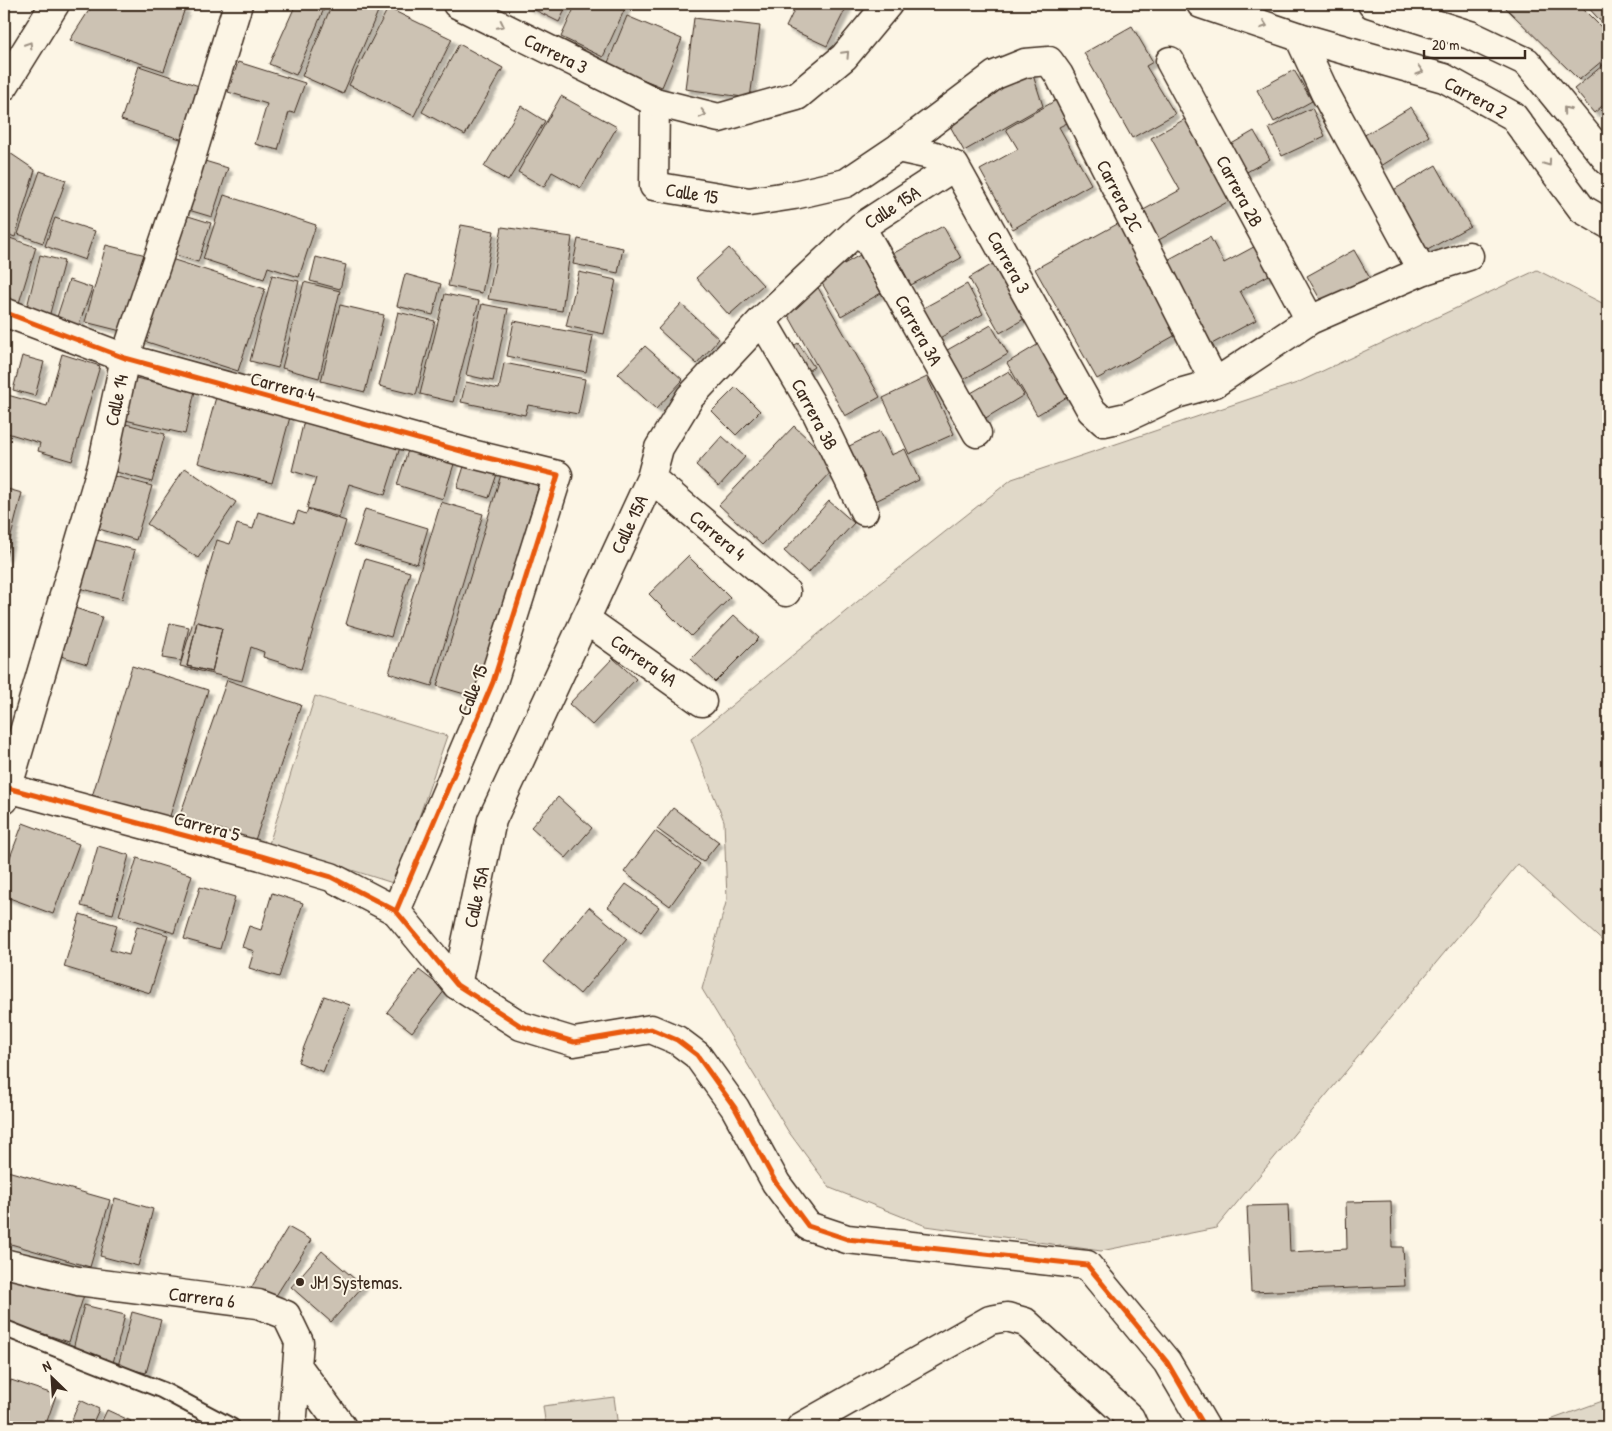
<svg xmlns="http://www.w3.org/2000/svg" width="1612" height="1431" viewBox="0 0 1612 1431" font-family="'Patrick Hand',sans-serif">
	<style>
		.green { fill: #e0d8c8; stroke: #8e8173 }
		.building { fill: #ccc2b3; stroke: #3b2a1e; fill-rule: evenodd; filter: url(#shadow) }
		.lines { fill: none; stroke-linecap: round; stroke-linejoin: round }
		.lane-casing { stroke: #3b2a1e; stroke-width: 19 }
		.street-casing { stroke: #3b2a1e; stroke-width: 31 }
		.secondary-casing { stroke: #3b2a1e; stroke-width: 31 }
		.lane { stroke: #fcf5e5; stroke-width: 15 }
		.street { stroke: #fcf5e5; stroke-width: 28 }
		.secondary { stroke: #fcf5e5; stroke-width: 28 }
		.cycleway-casing { stroke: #fcf5e5; stroke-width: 8 }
		.cycleway { stroke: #e8590c; stroke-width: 5 }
		.oneway { stroke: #9c9082 }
		.poi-dot { fill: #3b2a1e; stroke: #fcf5e5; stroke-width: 2 }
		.labels { text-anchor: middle; stroke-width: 4; stroke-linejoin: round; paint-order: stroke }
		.street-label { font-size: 19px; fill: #3b2a1e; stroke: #fcf5e5 }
		.poi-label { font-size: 19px; fill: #3b2a1e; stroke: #fcf5e5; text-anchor: start }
	</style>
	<defs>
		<filter id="shadow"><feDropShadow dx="4.5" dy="4.5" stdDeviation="1" flood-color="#0004"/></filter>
	</defs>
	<rect width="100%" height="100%" fill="#fcf5e5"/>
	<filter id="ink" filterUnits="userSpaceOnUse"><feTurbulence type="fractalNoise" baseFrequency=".02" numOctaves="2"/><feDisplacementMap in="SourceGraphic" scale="10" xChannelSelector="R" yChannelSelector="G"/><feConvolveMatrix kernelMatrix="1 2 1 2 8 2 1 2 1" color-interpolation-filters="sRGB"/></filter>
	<g filter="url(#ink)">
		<path class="green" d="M1537,270L1608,306V946L1518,864L1216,1228L1101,1251L926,1226L830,1188L788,1131L702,989L727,899L724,821L691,739L874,588L1012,479L1297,383Z
			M315,696L447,736L396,884L269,844Z
			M614,1397L618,1427H546L543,1406Z
			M1608,1399V1427H1531Z"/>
		<path class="building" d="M93,4H171L185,8L164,71L70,40Z
			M296,4H326L296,75L269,64Z
			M332,4H367L379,9L343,94L302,76Z
			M523,4H568L559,22Z
			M576,4H627L603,57L561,37Z
			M797,4H848L827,46L786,27Z
			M1502,4H1578L1608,34V56L1579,80Z
			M1585,4H1608V26L1607,28Z
			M388,8L452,39L414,116L349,85Z
			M627,16L682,39L662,87L607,65Z
			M694,18L760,26L750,98L685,89Z
			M1132,26L1153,62L1146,66L1175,114L1132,138L1084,53Z
			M459,44L503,68L465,135L422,112Z
			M1608,61V101L1594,113L1574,89Z
			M238,62L305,83L294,113L289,112L278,150L255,144L267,104L228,92Z
			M139,66L211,90L193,143L121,120Z
			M1031,69L1043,106L964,151L945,117Z
			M1294,70L1312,101L1274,122L1257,90Z
			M561,96L617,127L581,188L552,172L544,187L518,172Z
			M1058,99L1071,121L1059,127L1091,184L1013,229L980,170L1018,149L1006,129Z
			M521,106L545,121L508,181L484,167Z
			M1411,107L1429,136L1381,166L1363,136Z
			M1312,108L1325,136L1282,156L1269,128Z
			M1194,114L1238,196L1155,242L1138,213L1180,190L1151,138Z
			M1254,131L1270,159L1236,178L1221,150Z
			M4,149L35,170L15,237L4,233Z
			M198,159L228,168L212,217L182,208Z
			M1436,165L1470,226L1424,252L1390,192Z
			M40,171L66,180L43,243L18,234Z
			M224,195L316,225L299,277L268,267L264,279L203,259Z
			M185,215L211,223L198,262L173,254Z
			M55,218L95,231L85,260L45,246Z
			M1121,222L1183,331L1097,379L1035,269Z
			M461,225L494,231L482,293L448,286Z
			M943,226L961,258L911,285L894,253Z
			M502,227L572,237L562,311L488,299Z
			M4,236L36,247L19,303L4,299Z
			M1210,237L1224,263L1263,242L1278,270L1240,291L1256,320L1208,346L1162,263Z
			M578,239L623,248L618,273L573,264Z
			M106,245L150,256L129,333L85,322Z
			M729,248L763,285L729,315L696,278Z
			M1354,250L1372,282L1325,308L1307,276Z
			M40,255L64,261L49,317L26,311Z
			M860,255L881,293L841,316L819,278Z
			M316,257L346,265L340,289L310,281Z
			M168,258L265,289L238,371L141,340Z
			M1003,258L1034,313L1000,333L969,278Z
			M579,272L616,280L604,334L566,326Z
			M405,274L441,284L433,315L397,306Z
			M272,275L299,281L278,368L250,361Z
			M69,280L92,288L78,327L56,320Z
			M304,282L340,291L319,378L282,368Z
			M816,284L880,397L845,416L782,304Z
			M967,284L983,314L934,341L918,311Z
			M445,294L479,301L453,402L420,394Z
			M482,304L508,309L493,381L466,375Z
			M681,304L719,339L697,364L658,329Z
			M340,305L384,315L365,392L321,381Z
			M398,312L435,321L416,395L379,386Z
			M514,321L593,336L586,372L507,356Z
			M991,325L1008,354L959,382L942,353Z
			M1047,339L1077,391L1037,415L1007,363Z
			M798,343L814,367L801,375L785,352Z
			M645,346L683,380L656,409L618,374Z
			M62,354L100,366L72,461L38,451L40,443L4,432V394L47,406Z
			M22,356L44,362L35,396L13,390Z
			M504,363L585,379L578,414L528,405L525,415L461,402L466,382L499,389Z
			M1009,371L1024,395L979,422L964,397Z
			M131,377L195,391L185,434L121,419Z
			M927,377L954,434L909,454L883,398Z
			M736,387L760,411L736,435L712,411Z
			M216,397L290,417L272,483L198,463Z
			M305,416L402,441L385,495L349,484L339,517L307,508L316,478L292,471Z
			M126,424L165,434L152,482L113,471Z
			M794,426L837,466L762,545L719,505Z
			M880,431L891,455L905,449L919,480L865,506L839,451Z
			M722,436L745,457L719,486L696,465Z
			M409,447L455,461L443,499L397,485Z
			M467,457L499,468L489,498L457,488Z
			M185,468L236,502L198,558L147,524Z
			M503,468L541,479L475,697L437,686Z
			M114,476L152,486L136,540L99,529Z
			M4,488L22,493L6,556H4Z
			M829,501L854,523L808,573L784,551Z
			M441,502L483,514L432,686L389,673Z
			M308,509L346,521L301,669L263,657L264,652L251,647L242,681L180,666L217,540L230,544L237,524L253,529L258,512L294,523L298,511L306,514ZM197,622L222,628L212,672L187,666Z
			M365,509L428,528L417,564L354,545Z
			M88,538L135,550L122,599L75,587Z
			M688,556L730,598L691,636L649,594Z
			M365,559L410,572L391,637L346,624Z
			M66,605L102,617L87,664L51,653Z
			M734,615L759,638L715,682L691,659Z
			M197,622L222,628L212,672L187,666Z
			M170,623L189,627L181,661L162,658Z
			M613,658L636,679L592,725L569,704Z
			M132,666L208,690L167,826L90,803Z
			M227,680L301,705L253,846L178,821Z
			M558,797L592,828L566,858L531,827Z
			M673,808L719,842L703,862L657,829Z
			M23,823L79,844L53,914L4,896V873Z
			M655,831L700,864L670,906L624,872Z
			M98,846L129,855L113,914L81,906Z
			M137,858L192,875L174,933L119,915Z
			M626,884L659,907L641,932L608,907Z
			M200,887L235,897L220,949L184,939Z
			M272,893L303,903L279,977L249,968L254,951L242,947L249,926L261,930Z
			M589,907L627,939L580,994L543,962Z
			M80,914L117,925L110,950L129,955L137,926L168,935L150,993L64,967Z
			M419,970L445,990L412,1032L387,1012Z
			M324,996L350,1005L323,1072L298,1062Z
			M4,1170L110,1200L90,1267L4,1242Z
			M115,1198L153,1209L138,1266L100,1256Z
			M1391,1201L1392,1247H1403L1405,1286L1251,1292L1247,1206L1288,1205L1290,1252L1347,1249L1346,1202Z
			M288,1227L311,1240L272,1302L251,1288Z
			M322,1251L363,1286L331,1322L291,1287Z
			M4,1270L84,1295L69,1342L4,1321Z
			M84,1305L125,1315L112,1367L71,1357Z
			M132,1312L161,1320L146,1373L118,1366Z
			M11,1380L56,1395L45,1427H4V1400Z
			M80,1400L99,1409L91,1427H69Z
			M107,1410L131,1421L128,1427H99Z"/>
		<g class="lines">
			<g class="lane-casing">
				<path id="lane" d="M4,1328L162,1390L232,1427"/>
			</g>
			<g class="street-casing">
				<path id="street" d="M1299,37L1325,93L1422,271
					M1170,61L1310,320
					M655,102L654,186L749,202L794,195L846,183L898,148L995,75L1025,63L1049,61L1059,75L1215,383
					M898,148L935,156L955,166L1091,410L1104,422L1127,417L1176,394L1215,383L1310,320L1422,271L1469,256
					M861,227L977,433
					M4,312L125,358L472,454L558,475L493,682L396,911
					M762,320L817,414L864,511
					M651,478L786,592
					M585,619L702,702
					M4,800L102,466L125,358L181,191L238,4
					M457,985L492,820L651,478L659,448L690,397L762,320L861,227L955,166
					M4,1263L78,1281L258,1304L286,1315L299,1342L292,1427
					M298,1367L342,1427
					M801,1427L990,1320L1007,1317L1025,1322L1130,1418L1134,1427"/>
			</g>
			<g class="secondary-casing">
				<path id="secondary" d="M457,4L655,102L719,118L797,96L844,57L888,4
					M1201,4L1299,37L1444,78L1513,116L1582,209L1608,224
					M1372,4L1470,35L1527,62L1608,161
					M4,86L55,4
					M4,787L261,856L331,877L396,911L457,985L521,1026L574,1042L651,1029L677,1040L697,1055L735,1108L776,1183L808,1226L847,1239L1087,1265L1167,1362L1205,1427"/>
			</g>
			<use href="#lane" class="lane"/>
			<use href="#street" class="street"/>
			<use href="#secondary" class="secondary"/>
			<g class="cycleway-casing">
				<path id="cycleway" d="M4,312L125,358L472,454L558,475L493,682L396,911
					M4,787L261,856L331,877L396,911L457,985L521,1026L574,1042L651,1029L677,1040L697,1055L735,1108L776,1183L808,1226L847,1239L1087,1265L1167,1362L1205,1427"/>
			</g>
			<use href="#cycleway" class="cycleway"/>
		</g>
		<defs><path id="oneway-chevron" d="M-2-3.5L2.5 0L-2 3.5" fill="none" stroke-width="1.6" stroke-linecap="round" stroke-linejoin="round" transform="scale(1.25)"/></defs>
		<g class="oneway">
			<use href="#oneway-chevron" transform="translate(501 25) rotate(26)"/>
			<use href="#oneway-chevron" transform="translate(1264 25) rotate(19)"/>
			<use href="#oneway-chevron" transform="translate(29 45) rotate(-58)"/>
			<use href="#oneway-chevron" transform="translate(846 54) rotate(-47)"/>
			<use href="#oneway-chevron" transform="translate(1420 71) rotate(16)"/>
			<use href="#oneway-chevron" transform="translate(1566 110) rotate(-129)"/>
			<use href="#oneway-chevron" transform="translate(703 114) rotate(14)"/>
			<use href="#oneway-chevron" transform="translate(1548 163) rotate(54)"/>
		</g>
	</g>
	<circle class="poi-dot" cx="300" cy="1282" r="5"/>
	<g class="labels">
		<g class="street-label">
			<text transform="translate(556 53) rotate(26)" y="7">Carrera 3</text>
			<text transform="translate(1476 97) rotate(28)" y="7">Carrera 2</text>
			<text transform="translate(1240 191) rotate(62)" y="7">Carrera 2B</text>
			<text transform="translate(692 193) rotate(9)" y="7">Calle 15</text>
			<text transform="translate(1120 196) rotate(63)" y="7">Carrera 2C</text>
			<text transform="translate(892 207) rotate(-33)" y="7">Calle 15A</text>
			<text transform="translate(1009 262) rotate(61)" y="7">Carrera 3</text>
			<text transform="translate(919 330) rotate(61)" y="7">Carrera 3A</text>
			<text transform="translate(283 386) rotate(15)" y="7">Carrera 4</text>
			<text transform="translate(116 400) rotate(-78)" y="7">Calle 14</text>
			<text transform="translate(815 414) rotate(62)" y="7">Carrera 3B</text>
			<text transform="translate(629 524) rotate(-65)" y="7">Calle 15A</text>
			<text transform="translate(718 535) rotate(40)" y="7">Carrera 4</text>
			<text transform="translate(644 660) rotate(35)" y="7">Carrera 4A</text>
			<text transform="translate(472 690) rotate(-69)" y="7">Calle 15</text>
			<text transform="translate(207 826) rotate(15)" y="7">Carrera 5</text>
			<text transform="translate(476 897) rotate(-78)" y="7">Calle 15A</text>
			<text transform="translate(202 1297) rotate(7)" y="7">Carrera 6</text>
		</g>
		<g class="poi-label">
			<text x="310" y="1289">JM Systemas.</text>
		</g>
	</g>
	<rect width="1612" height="1431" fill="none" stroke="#fcf5e5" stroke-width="20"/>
	<rect x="10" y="10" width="1592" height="1411" fill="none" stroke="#3b2a1e" stroke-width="2" filter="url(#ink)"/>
	<g transform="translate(52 1378) rotate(335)" stroke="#fcf5e5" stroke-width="4" paint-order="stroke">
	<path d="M0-4L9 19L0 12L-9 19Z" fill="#3b2a1e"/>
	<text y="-8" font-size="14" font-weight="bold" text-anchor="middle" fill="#3b2a1e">N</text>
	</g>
	<path d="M1424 50v8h101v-8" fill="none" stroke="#3b2a1e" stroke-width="2.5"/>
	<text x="1432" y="50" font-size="15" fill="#3b2a1e" stroke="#fcf5e5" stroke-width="4" paint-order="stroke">20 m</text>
</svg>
